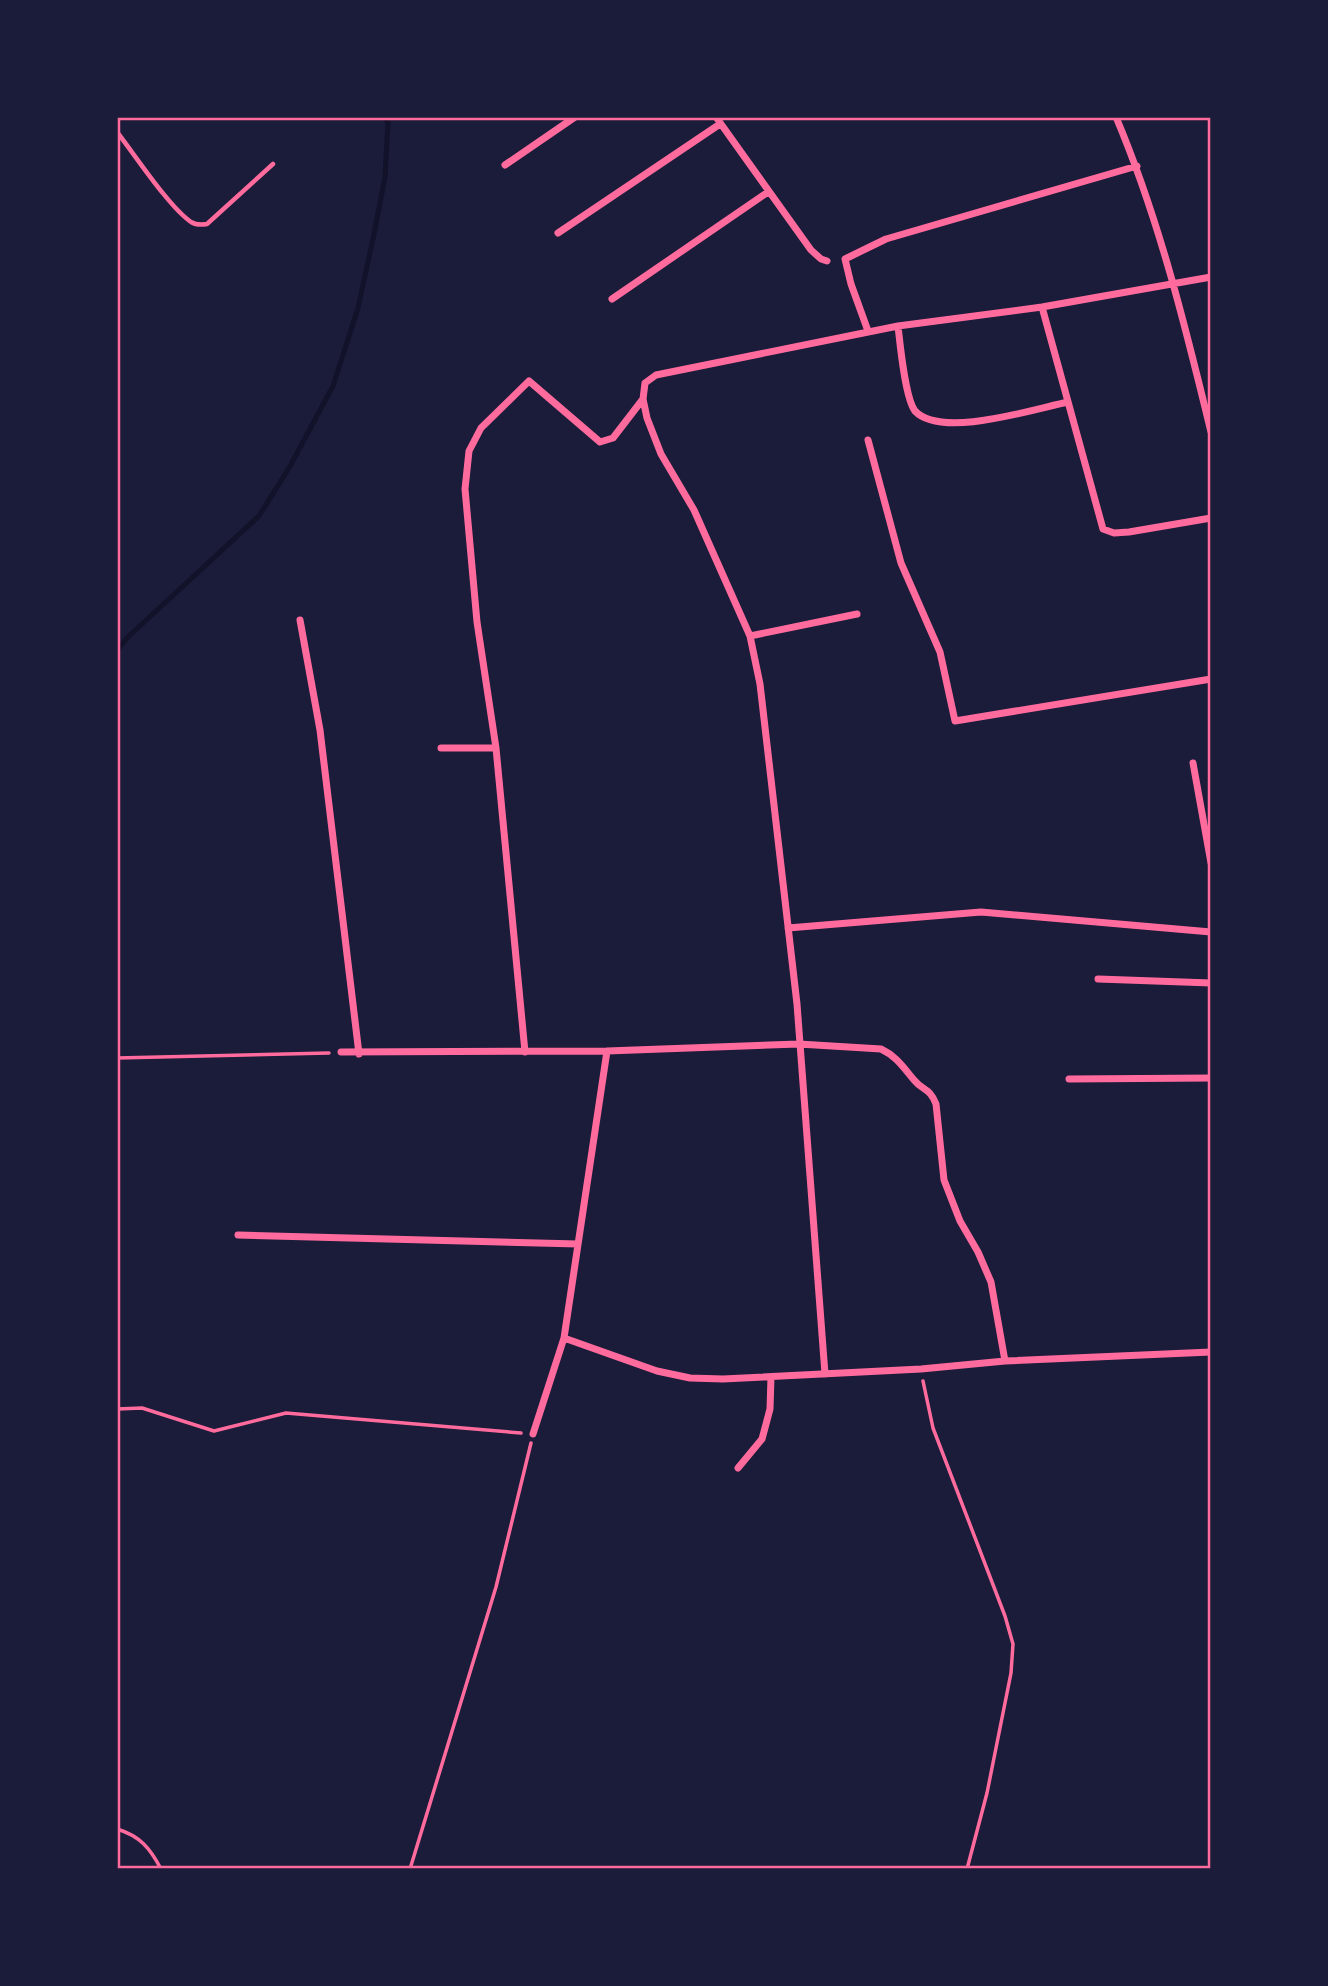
<svg xmlns="http://www.w3.org/2000/svg" width="1328" height="1986" viewBox="0 0 1328 1986" font-family="Manrope,sans-serif">
	<style>
		.lines { fill: none; stroke-linecap: round; stroke-linejoin: round }
		.stream { stroke: #12122b; stroke-width: 5 }
		.path { stroke: #ff6b9d; stroke-width: 3.5 }
		.service { stroke: #ff6b9d; stroke-width: 4.5 }
		.minor { stroke: #ff6b9d; stroke-width: 7 }
		.neatline { fill: none; stroke: #ff6b9d; stroke-width: 2.5 }
	</style>
	<rect width="100%" height="100%" fill="#1b1b3a"/>
	<g class="lines">
		<path class="stream" d="M117,650L129,636L259,516L289,468L333,386L358,308L374,234L385,177L388,123L385,117"/>
		<path class="path" d="M117,1058L329,1053
			M923,1381L933,1428L1005,1616L1013,1644L1011,1673L987,1793L967,1869
			M117,1409L142,1408L214,1431L286,1413L521,1433
			M117,1829C140,1836 150,1848 161,1869
			M410,1869L496,1587L531,1443"/>
		<path class="service" d="M117,132C135,155 169,207 191,222C196,225 201,225 207,224L273,164"/>
		<path class="minor" d="M716,117L811,250L821,259L827,261
			M1116,117C1159,219 1185,325 1211,432
			M505,165L575,117
			M558,233L720,124
			M612,299L768,192
			M1042,307L1103,529L1114,533L1129,532L1211,518
			M898,326C900,343 905,398 915,411C941,439 1034,409 1068,402
			M868,331L851,284L845,259L886,239L1137,166
			M868,440L901,563L940,652L955,721L1211,679
			M300,620L320,730L359,1054
			M750,636L857,614
			M441,748H496
			M1193,763L1211,863
			M788,928L981,912L1211,932
			M1098,979L1211,983
			M341,1052L607,1051L799,1044L881,1049C896,1056 903,1067 914,1080C923,1091 930,1088 936,1104L944,1180L960,1221L978,1252L991,1282L1005,1361
			M525,1052L496,748L477,622L465,489L469,451L481,428L529,381L600,442L613,438L643,399
			M1069,1079L1211,1078
			M238,1235L578,1244
			M564,1338L657,1371L690,1378L723,1379L921,1369L1005,1361L1211,1352
			M825,1374L797,1004L760,684L750,636L694,510L661,454L647,418L643,399L645,383L656,375L898,326L1042,307L1211,277
			M533,1434L564,1338L607,1051
			M738,1468L762,1439L770,1409L771,1377"/>
	</g>
	<rect width="1328" height="1986" fill="none" stroke="#1b1b3a" stroke-width="238"/>
	<rect x="119" y="119" width="1090" height="1748" class="neatline"/>
</svg>
